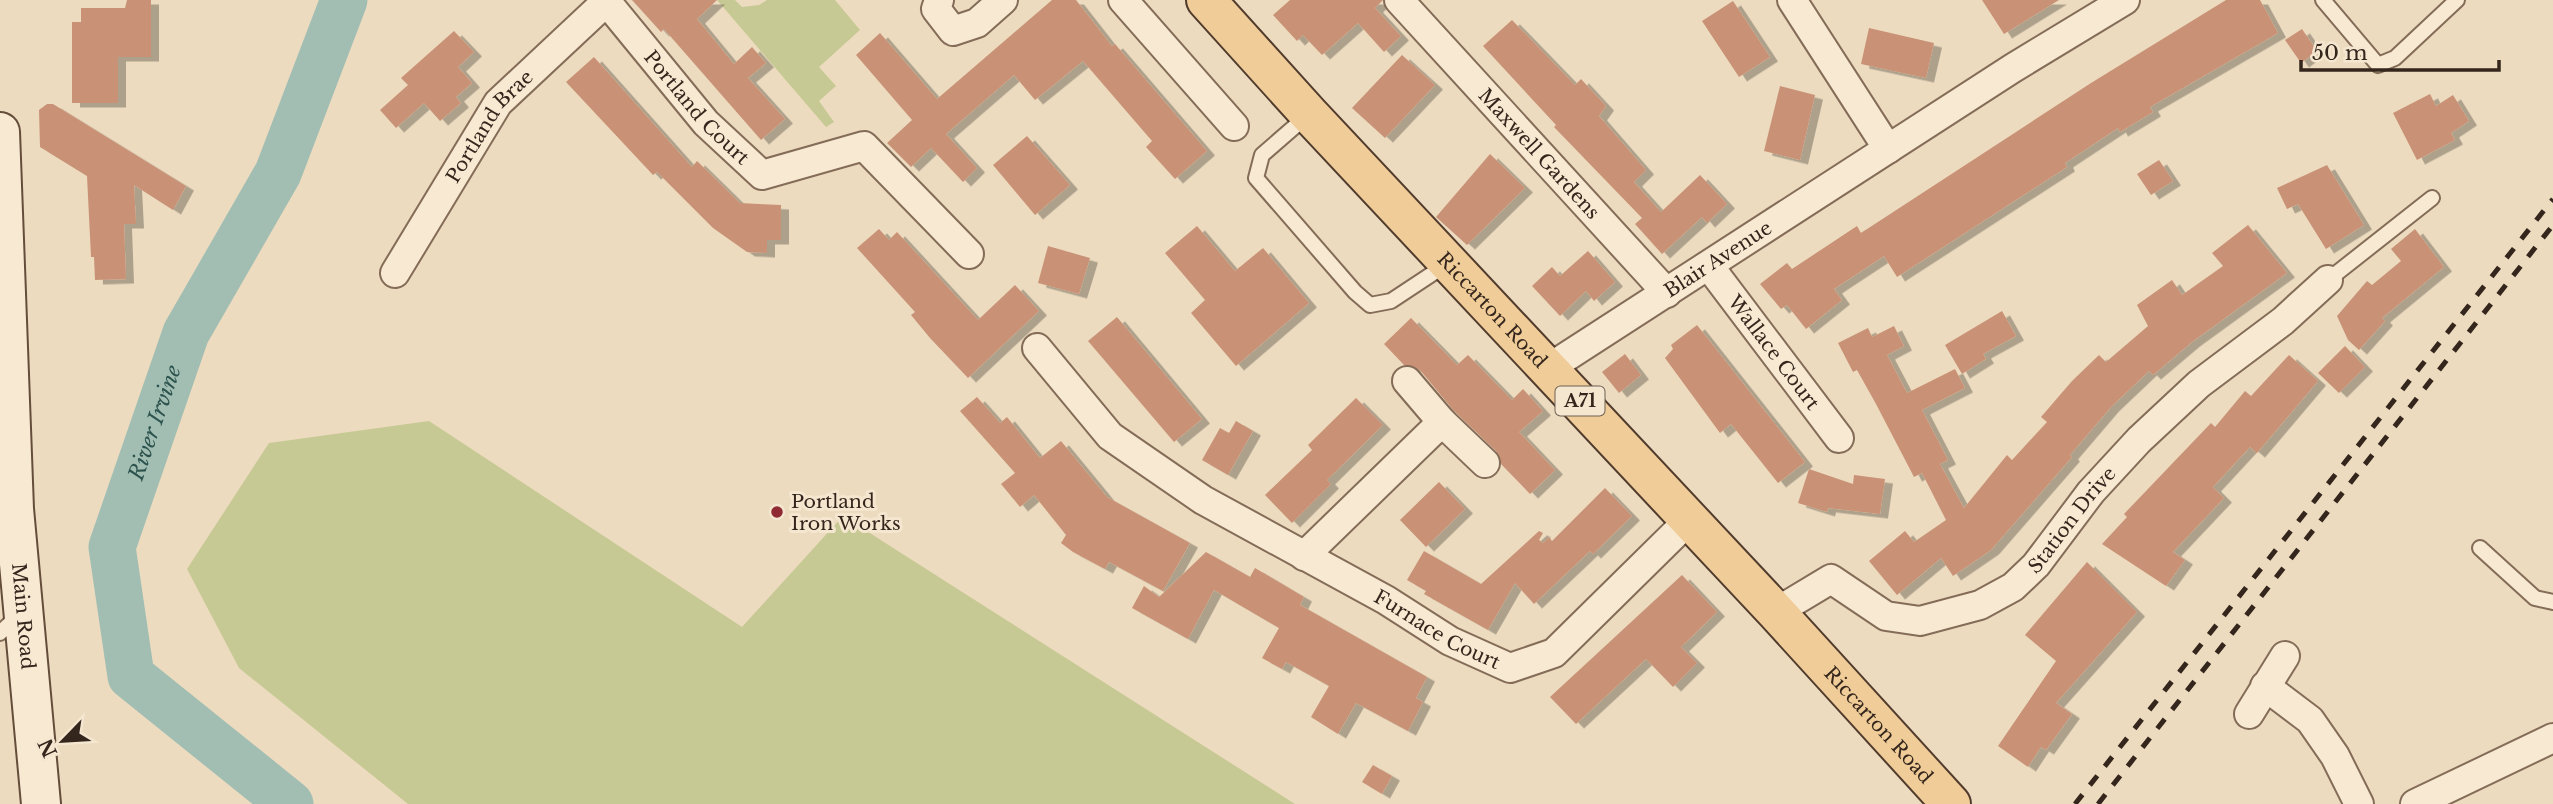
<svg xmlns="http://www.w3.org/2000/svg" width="2553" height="804" viewBox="0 0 2553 804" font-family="'Libre Baskerville',serif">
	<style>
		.green { fill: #c7c994 }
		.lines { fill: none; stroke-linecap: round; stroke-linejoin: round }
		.river { stroke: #a2beb3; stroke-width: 47 }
		.building { fill: #c99276; filter: url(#shadow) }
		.service-casing { stroke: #846c58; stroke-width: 18 }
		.minor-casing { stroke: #846c58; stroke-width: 32 }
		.secondary-casing { stroke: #654d3c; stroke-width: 42 }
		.primary-casing { stroke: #513b2d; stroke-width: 42 }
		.service { stroke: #f7e9d2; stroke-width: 14 }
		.minor { stroke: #f7e9d2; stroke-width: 28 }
		.secondary { stroke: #f7e9d2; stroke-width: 38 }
		.primary { stroke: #efcc98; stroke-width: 38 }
		.rail { stroke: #34261c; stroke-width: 5; stroke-dasharray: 12 12; stroke-linecap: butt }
		.poi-dot { fill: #902b34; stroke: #f4e6cf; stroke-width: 2.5 }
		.labels { text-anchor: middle; stroke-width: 6; stroke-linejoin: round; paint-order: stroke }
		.shield { fill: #f4e6cf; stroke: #6e6052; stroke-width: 2 }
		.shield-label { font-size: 18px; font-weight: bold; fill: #34261c }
		.street-label { font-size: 19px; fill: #34261c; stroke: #f4e6cf }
		.poi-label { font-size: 19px; fill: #34261c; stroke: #f4e6cf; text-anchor: start }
		.water-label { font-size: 21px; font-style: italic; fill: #2c534d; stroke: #f4e6cf }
	</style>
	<defs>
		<filter id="shadow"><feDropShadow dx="8" dy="4.5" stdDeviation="0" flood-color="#0004"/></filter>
	</defs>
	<rect width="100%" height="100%" fill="#ecdbbf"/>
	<path class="green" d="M717,0H735L742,7L759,5L767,0H835L860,30L819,67L836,86L819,101L834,122L826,127Z
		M429,421L742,627L843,516L1295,804H408L239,668L187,569L269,443Z"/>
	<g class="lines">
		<path class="river" id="s1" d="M290,804L131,676L112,547L186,333L278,173L344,0"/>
	</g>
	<path class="building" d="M127,0H151V57H118V103H72V22H81V8H125Z
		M632,0H717L697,19L734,64L752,47L766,63L748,78L785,119L761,140L664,29L661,32Z
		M1052,0H1076L1112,46L1115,44L1207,151L1175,179L1146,147L1152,141L1083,61L1035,100L1014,75L946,134L977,168L963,182L931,148L911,167L887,143L912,120L856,55L880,33L937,99Z
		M1290,0H1383L1375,8L1401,36L1384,52L1358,23L1322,55L1303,35L1297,41L1273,15Z
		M1982,0H2059L2004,34Z
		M2226,0H2260L2278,33L2150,107L2153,112L2120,132L2118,128L2065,163L2067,167L1897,277L1884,256L1834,289L1842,300L1806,329L1787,305L1781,309L1760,284L1787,263L1792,269L1857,226L1861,233L2091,83Z
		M1733,1L1770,57L1739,77L1702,21Z
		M1512,20L1575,85L1581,79L1606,106L1599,116L1646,170L1634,182L1661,212L1700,175L1727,204L1707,223L1702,217L1662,254L1635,224L1642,218L1554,127L1556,125L1483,46Z
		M1869,28L1934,43L1926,78L1861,64Z
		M2302,29L2317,51L2301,63L2285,40Z
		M454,31L474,52L458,67L472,83L456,97L461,103L440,121L424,103L396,128L380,110L408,85L401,78Z
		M1402,55L1435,85L1385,138L1352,108Z
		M594,57L692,167L697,161L740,203L781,205V240H767V253L747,252L713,228L657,172L653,175L566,82Z
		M1780,86L1815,95L1800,160L1764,151Z
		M2430,94L2436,106L2453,95L2469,121L2451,133L2455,140L2417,160L2393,113Z
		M47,104H53L186,186L173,210L134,185L136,224H124L126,279L95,280L94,257H91L87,176L40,147L39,110Z
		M1027,136L1070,185L1035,215L993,165Z
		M1490,154L1525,188L1467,245L1436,217Z
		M2159,160L2173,181L2151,195L2137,174Z
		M2327,165L2364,225L2326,249L2298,204L2287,209L2277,188Z
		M2248,225L2287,273L2192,342L2153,375L2149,371L2111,407L2070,455L2072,457L1991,550L1953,576L1941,558L1897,595L1869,561L1905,531L1914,542L1946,520L1922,473L1914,477L1876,404L1857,370L1853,372L1838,343L1868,328L1872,337L1894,326L1904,346L1887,355L1907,393L1955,369L1965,388L1922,410L1948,460L1940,464L1964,508L2007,455L2012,460L2047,422L2041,417L2072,381L2099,355L2106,362L2148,326L2137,305L2172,280L2182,295L2223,266L2212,253Z
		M1197,226L1235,271L1263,248L1309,303L1236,366L1191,313L1205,300L1165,253Z
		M879,229L889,240L897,232L978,320L1015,285L1039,311L968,378L930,338L911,315L915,312L857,248Z
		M2415,229L2444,267L2382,318L2385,321L2359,350L2348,340L2337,316L2367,281L2372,285L2401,261L2391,249Z
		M1048,246L1090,258L1079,294L1038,283Z
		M1588,251L1615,282L1594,301L1586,291L1560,316L1532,286L1552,267L1560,276Z
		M2002,311L2016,336L1983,354L1986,359L1962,374L1945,345Z
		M1117,317L1202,419L1174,442L1088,341Z
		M1411,318L1457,365L1468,355L1512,400L1523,389L1543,411L1519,432L1555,470L1530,494L1501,464L1496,451L1454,411L1420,370L1404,365L1384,344Z
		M1697,325L1805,462L1778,483L1731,424L1720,433L1665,358L1673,349L1671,345Z
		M2345,346L2365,367L2339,393L2318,373Z
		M1625,354L1641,375L1619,393L1602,372Z
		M2289,355L2318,381L2257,453L2250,447L2213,487L2224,498L2173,552L2185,560L2166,586L2102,544L2127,517L2124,514L2211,423L2215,427L2245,391L2251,396Z
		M977,397L1000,423L1007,417L1040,458L1061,441L1107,497L1190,543L1163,591L1109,562L1105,569L1073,552L1061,543L1066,535L1034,495L1020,507L1001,484L1015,473L960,411Z
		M1356,398L1383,425L1327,480L1331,484L1292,523L1265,495L1312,450L1308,445Z
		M1236,421L1253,431L1228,475L1202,460L1220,428L1229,433Z
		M1809,469L1853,484L1854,475L1885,479L1880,514L1828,508L1827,512L1798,503Z
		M1439,482L1465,509L1426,547L1400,520Z
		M1605,488L1632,516L1593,554L1590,551L1534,604L1515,583L1488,630L1424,594L1426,591L1407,580L1424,551L1481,584L1539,531L1543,533L1539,540L1543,543L1549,537L1552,541Z
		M1206,552L1250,577L1255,568L1304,597L1300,605L1427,677L1416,698L1423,702L1408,731L1356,703L1338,734L1311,717L1329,686L1286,662L1282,669L1262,658L1279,628L1214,590L1188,639L1132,608L1144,586L1159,597Z
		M2087,562L2137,612L2056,703L2072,714L2046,750L2041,747L2028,767L1998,746L2056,661L2025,635Z
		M1682,575L1717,612L1681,647L1697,663L1673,687L1646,659L1576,724L1550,697Z
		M1373,765L1392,776L1382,794L1362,782Z"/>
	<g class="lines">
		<g class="service-casing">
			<path id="service" d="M2323,0L2378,65L2395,58L2457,0
				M1308,115L1262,155L1256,178L1355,292L1370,305L1391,301L1447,264
				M2328,280L2432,198
				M2480,548L2535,598L2553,602
				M0,633L19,615"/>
		</g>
		<g class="minor-casing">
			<g id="minor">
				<path d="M939,0L936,9L953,31L977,23L1003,0"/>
				<path d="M1123,0L1234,126"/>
				<path id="s2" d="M1399,0L1667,293"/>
				<path d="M1792,0L1888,149"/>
				<path id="s3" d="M606,1L706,123L762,175L864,146L969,254"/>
				<path id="s4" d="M1709,266L1839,438"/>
				<path id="s5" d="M395,273L498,103L608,0"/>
				<path id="s6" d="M1037,348L1110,436L1203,500L1386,600L1450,641L1510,668L1554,653L1690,519"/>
				<path id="s7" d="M1549,368L2013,68L2125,0"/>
				<path d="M1407,381L1442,422L1485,463"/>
				<path d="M1304,556L1442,422"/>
				<path id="s8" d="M1776,612L1831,579L1886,616L1920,621L1980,605L2013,587L2036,565L2091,492L2139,440L2199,384L2283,321L2328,280"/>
				<path d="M2265,686L2310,720L2335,756L2359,804"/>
				<path d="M2249,714L2285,656"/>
				<path d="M2415,804L2553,738"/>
			</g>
		</g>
		<g class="secondary-casing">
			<g id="secondary">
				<path id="s9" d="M0,132L14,509L41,804"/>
			</g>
		</g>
		<g class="primary-casing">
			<g id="primary">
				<path id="s10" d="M1206,0L1309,114L1776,612L1951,804"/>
			</g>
		</g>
		<use href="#service" class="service"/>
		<use href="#minor" class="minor"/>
		<use href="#secondary" class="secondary"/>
		<use href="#primary" class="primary"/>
		<path class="rail" d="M2075,804L2553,199
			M2098,804L2553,225"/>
	</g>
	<circle class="poi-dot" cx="777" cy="512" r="7"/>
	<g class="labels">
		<rect class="shield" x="1555.5" y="386.5" width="49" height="29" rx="5"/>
		<g class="shield-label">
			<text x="1580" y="407">A71</text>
		</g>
		<g class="street-label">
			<text dy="7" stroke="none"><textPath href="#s3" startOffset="140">Portland Court</textPath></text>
			<text dy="7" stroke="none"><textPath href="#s5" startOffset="175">Portland Brae</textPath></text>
			<text dy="7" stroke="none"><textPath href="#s2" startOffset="208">Maxwell Gardens</textPath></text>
			<text dy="7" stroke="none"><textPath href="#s7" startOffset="201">Blair Avenue</textPath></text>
			<text dy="7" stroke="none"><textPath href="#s10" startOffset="422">Riccarton Road</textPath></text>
			<text dy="7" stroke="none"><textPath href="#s4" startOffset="108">Wallace Court</textPath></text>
			<text dy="7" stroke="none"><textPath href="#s8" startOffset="354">Station Drive</textPath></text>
			<text dy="7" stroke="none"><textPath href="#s9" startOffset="485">Main Road</textPath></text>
			<text dy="7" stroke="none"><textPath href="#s6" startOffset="495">Furnace Court</textPath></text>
			<text dy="7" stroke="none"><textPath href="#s10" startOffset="989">Riccarton Road</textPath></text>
		</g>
		<g class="poi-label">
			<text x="791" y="508">Portland<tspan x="791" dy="22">Iron Works</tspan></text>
		</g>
		<g class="water-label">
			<text dy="7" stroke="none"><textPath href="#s1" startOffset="466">River Irvine</textPath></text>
		</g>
	</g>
	<g transform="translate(63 741) rotate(245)" stroke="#f4e6cf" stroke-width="5" paint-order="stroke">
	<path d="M0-5L12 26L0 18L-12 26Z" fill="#34261c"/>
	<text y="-10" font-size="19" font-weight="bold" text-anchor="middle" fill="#34261c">N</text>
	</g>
	<path d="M2301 60v10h198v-10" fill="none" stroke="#34261c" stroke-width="3.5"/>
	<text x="2312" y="60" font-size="21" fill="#34261c" stroke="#f4e6cf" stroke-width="5" paint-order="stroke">50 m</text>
</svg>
